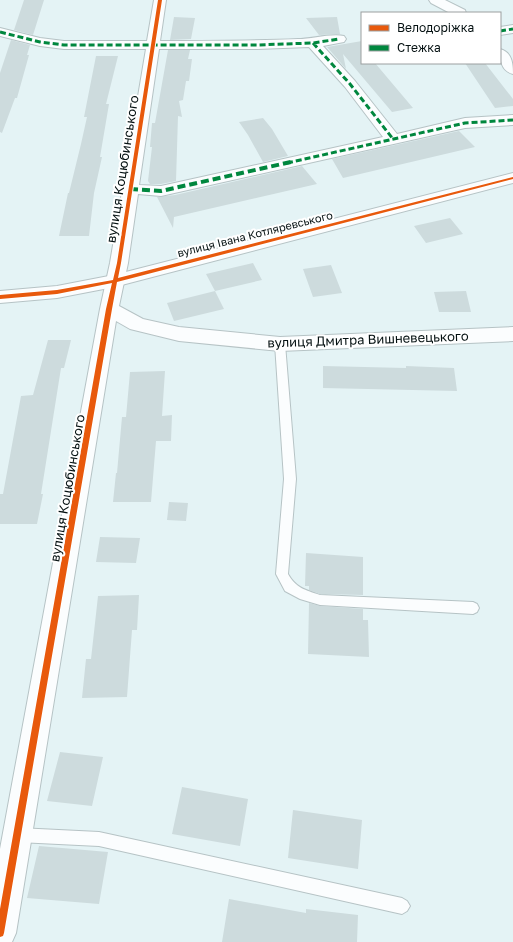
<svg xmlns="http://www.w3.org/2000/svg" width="513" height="942" viewBox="0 0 513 942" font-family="'Golos Text',sans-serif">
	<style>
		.building { fill: #cddbdd }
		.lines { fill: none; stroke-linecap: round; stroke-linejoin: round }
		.service-casing { stroke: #b6c3c5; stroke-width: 2 }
		.minor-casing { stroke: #b6c3c5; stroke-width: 2 }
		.tertiary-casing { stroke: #b6c3c5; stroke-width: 2 }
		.service { fill: #fbfdfe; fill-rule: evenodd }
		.minor { fill: #fbfdfe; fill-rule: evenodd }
		.tertiary { fill: #fbfdfe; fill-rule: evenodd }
		.quiet-far1 { stroke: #00873e; stroke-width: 3; stroke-dasharray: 6 3; stroke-linecap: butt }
		.quiet { stroke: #00873e; stroke-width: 4; stroke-dasharray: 8 4; stroke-linecap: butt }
		.cycleway-casing { stroke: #fff; stroke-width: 2 }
		.cycleway { fill: #e8590c; fill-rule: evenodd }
		.labels { text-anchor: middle; stroke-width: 4; stroke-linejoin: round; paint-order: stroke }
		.far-street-label { font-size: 11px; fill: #041011; stroke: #fff }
		.street-label { font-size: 13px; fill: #041011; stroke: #fff }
	</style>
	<rect width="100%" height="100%" fill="#e4f3f5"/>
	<path class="building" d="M24,0H44L33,35L14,30Z
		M174,17L195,18L191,39L170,40Z
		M337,17L340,34L319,35L306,18Z
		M11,40L30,45L27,55H29L17,98H15L2,133L0,132V73Z
		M362,41V63H375L413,108L392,112L343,54L346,69L327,47Z
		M168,50H190L188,59H192L189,81H186L183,100L179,101L182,117L178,116L176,181L161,184H150L148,181L152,147H150L152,123H155Z
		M96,56H118L106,104H109L100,157H102L94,193L89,236H59L68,193H69L81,144L87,117H84Z
		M465,63H485L513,99V106L495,108Z
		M263,118L272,129L288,156L263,162L248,135L239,122Z
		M459,131L475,147L343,178L332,159Z
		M302,166L317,184L174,217L173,228L157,197L175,195Z
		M450,218L463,234L426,243L414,226Z
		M253,263L262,280L215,291L206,274Z
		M331,265L342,293L313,297L303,269Z
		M215,291L224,309L174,321L167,303Z
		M466,291L471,312H439L434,292Z
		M48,340H71L64,368H61L41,494H43L37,524H0V494H3L21,396L33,395Z
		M323,366L406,368V366L454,368L457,391L323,388Z
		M165,371L162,416L172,415L171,441H156L151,502H113L116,473H117L122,417H126L130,372Z
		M169,502L188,503L186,521L167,520Z
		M100,537L140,538L136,563L96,562Z
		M306,553L363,557V595L320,594L309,590V586H305Z
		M139,595L137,630H132L127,697L82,698L86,659H91L98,596Z
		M309,603L320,606L363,609V620H368L369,657L308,654Z
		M60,752L103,757L92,806L47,801Z
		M182,787L248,799L240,846L172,834Z
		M293,810L362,820L358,869L288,858Z
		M39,846L108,852L99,904L27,898Z
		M229,899L306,913V909L358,915L357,942H222Z"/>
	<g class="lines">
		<g class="service-casing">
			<path id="service" d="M280,341L285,344L296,479L288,574C296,588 305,590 320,595L473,602L477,604L479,608L477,612L473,614L320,605L300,599L285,591L276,574L284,479L275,344Z
				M18,828L99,832L402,898L407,901L410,906L407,911L402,914L99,846L18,842L13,840L11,835L13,830Z"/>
		</g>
		<g class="minor-casing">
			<path id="minor" d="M154,0H166L160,41C206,41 252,41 298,39C311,39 332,33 344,36L346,39L344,42L323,46L355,81L397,134L465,118L513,115V125L465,128L161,196L138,194L128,263L119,306L143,319L179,327L280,337L513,327V341L280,351L179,341L130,329L116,321L16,933L12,942H0V849L100,309L110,263L146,49H64L40,46L0,36V28L40,38L64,41H147ZM309,47L345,87L383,137L161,186L139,185L159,49H257Z
				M429,0H445L465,10L466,13H450L431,3Z
				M513,25V33L500,35V27Z
				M500,49C512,52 513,64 513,74C501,71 500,60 500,49Z"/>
		</g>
		<g class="tertiary-casing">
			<path id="tertiary" d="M513,173V183L114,287L57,298L0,303V291L57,286L114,275Z"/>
		</g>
		<use href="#service" class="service"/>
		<use href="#minor" class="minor"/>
		<use href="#tertiary" class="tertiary"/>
		<path class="quiet-far1" d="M500,31L513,29
			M0,32L40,42L64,45H257L313,43L339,39
			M313,43L350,84L393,139
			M287,163L465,123L513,120"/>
		<path class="quiet" d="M130,189L161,191L291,162"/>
		<g class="cycleway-casing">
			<path id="cycleway" d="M158,0H162L121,263L118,278L513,177V179L117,282L112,309L4,933L3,936L0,937V909L106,309L112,283L57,294L0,299V295L57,290L113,280L117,263Z"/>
		</g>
		<use href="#cycleway" class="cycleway"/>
	</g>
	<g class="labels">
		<g class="far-street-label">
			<text transform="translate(255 234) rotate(-14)" y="4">вулиця Івана Котляревського</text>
		</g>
		<g class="street-label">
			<text transform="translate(122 169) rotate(-81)" y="5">вулиця Коцюбинського</text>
			<text transform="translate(368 339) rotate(-2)" y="5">вулиця Дмитра Вишневецького</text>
			<text transform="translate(67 488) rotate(-80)" y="5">вулиця Коцюбинського</text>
		</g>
	</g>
	<rect x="361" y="12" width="140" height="52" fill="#ffffff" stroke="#9b9fa0"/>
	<rect x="369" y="25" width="20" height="6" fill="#e8590c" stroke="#9b9fa0"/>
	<text x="397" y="32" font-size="12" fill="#041011">Велодоріжка</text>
	<rect x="369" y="45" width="20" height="6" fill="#00873e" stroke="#9b9fa0"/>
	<text x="397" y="52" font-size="12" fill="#041011">Стежка</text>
</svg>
